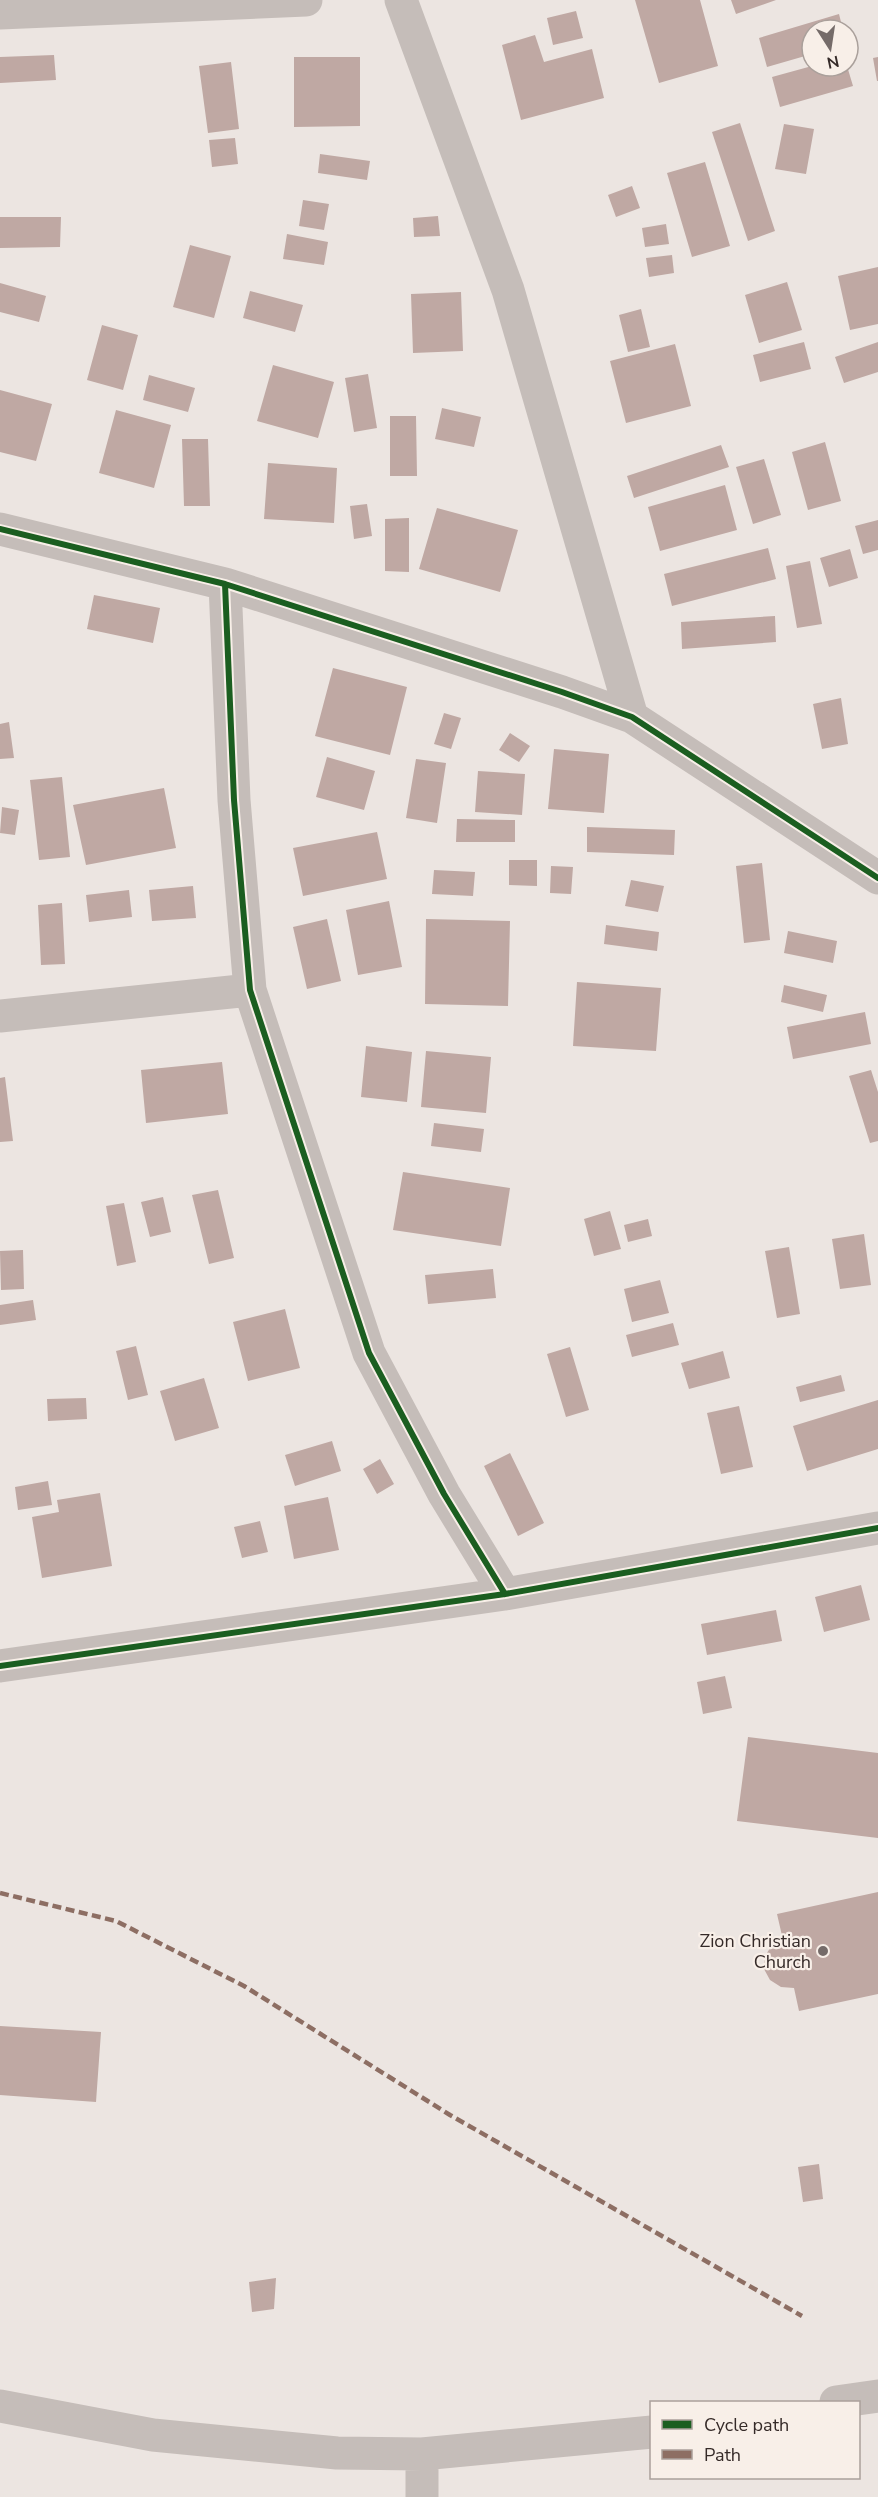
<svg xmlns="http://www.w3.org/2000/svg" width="878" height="2497" viewBox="0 0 878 2497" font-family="'Nunito Sans',sans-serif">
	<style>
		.building { fill: #bfa8a3 }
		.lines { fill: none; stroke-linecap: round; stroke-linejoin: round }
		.minor { stroke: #c5bdb9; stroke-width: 33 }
		.quiet { stroke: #8d6e63; stroke-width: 4.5; stroke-dasharray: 9 4.5; stroke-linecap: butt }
		.cycleway-casing { stroke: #f8efe8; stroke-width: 10 }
		.cycleway { stroke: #1b5e20; stroke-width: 6 }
		.poi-dot { fill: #756b69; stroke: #f8efe8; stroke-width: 2 }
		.labels { text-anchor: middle; stroke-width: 4.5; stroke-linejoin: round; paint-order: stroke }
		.poi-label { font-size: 18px; fill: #352a28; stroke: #f8efe8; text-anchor: end }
	</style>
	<rect width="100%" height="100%" fill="#ece5e1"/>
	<path class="building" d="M635,0H700L718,66L659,83Z
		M731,0H776L736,14Z
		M576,11L583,38L553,45L547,18Z
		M839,14L843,30H812V54L767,67L759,38Z
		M535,35L544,62L592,49L604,98L521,120L502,45Z
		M54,55L56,80L0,83V57Z
		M294,57H360V126L294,127Z
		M878,57V81H877L873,58Z
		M231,62L239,129L208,133L199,66Z
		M812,66H847L853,86L780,107L772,77Z
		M740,123L775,231L748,241L712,132Z
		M784,124L814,129L806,174L775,169Z
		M235,138L238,164L212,167L209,140Z
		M320,154L370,161L367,180L318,173Z
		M705,162L730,246L692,257L667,173Z
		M632,186L640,208L616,217L608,195Z
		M303,200L329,204L324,230L299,226Z
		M438,216L440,236L414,237L413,218Z
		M0,217H61L60,247L0,248Z
		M666,224L669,244L645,247L642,228Z
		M287,234L328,242L324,265L283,259Z
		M190,245L231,256L214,318L173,307Z
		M672,255L674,273L649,277L646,258Z
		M878,267V324L850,330L838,276Z
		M787,282L802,330L759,343L745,295Z
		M0,283L46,296L39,322L0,312Z
		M250,291L303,305L295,332L243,318Z
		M461,292L463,351L413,353L411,294Z
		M641,309L650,347L628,352L619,315Z
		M102,325L138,335L123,390L87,380Z
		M804,342L811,369L760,382L753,355Z
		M878,342V372L844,383L835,357Z
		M675,344L691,406L626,423L610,361Z
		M273,365L334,382L318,438L257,421Z
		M368,374L377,428L354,432L345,378Z
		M149,375L195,388L188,412L143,400Z
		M0,390L52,404L36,461L0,452Z
		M442,408L481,417L474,447L435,439Z
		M116,410L171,425L154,488L99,473Z
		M390,416H416L417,476H390Z
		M182,439H208L210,506H184Z
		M825,442L841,501L808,510L792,452Z
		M721,445L729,467L634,498L627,476Z
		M764,459L781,515L753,524L736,467Z
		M268,463L337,468L334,523L264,519Z
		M725,485L737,530L660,551L648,507Z
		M367,504L372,536L354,539L350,506Z
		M437,508L518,530L500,592L419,569Z
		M409,518V572L385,571V519Z
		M878,520V550L863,554L855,526Z
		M768,548L776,579L672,606L664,574Z
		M850,549L858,578L829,587L820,558Z
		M810,561L822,624L797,628L786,566Z
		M94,595L160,608L153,643L87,629Z
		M775,616L776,642L682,649L681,622Z
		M333,668L407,687L390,755L315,736Z
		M841,698L848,744L822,749L813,704Z
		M444,713L461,718L451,749L434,744Z
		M9,722L14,758L0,759V724Z
		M510,733L530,746L519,762L499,750Z
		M554,749L609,754L604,813L548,809Z
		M327,757L375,771L364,810L316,797Z
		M416,759L446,763L437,823L406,818Z
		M478,771L525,774L522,815L475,812Z
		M62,777L70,857L39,860L30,780Z
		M164,788L176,848L86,865L73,805Z
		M2,807L19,810L15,835L0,833Z
		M457,819L515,820V842H456Z
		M587,827L675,830L674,855L587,852Z
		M377,832L387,879L303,896L293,848Z
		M509,860H537V886L509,885Z
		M762,863L770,940L744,943L736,866Z
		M551,866L573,867L571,894L550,893Z
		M434,870L475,872L473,896L432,894Z
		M631,880L664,886L658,912L625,906Z
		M193,886L196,918L152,921L149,890Z
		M129,890L132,917L89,922L86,895Z
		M389,901L402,967L358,975L346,910Z
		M62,903L65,964L41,965L38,905Z
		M327,919L341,981L307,989L293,927Z
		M426,919L510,921L508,1006L425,1004Z
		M606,925L659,932L657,951L604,944Z
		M788,931L837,941L833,963L784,953Z
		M577,982L661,988L656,1051L573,1046Z
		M784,985L827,995L823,1012L781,1002Z
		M865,1012L871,1044L793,1059L787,1027Z
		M366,1046L412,1052L407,1102L361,1097Z
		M426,1051L491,1057L486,1113L421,1107Z
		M222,1062L228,1114L146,1123L141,1070Z
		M871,1070L878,1092V1141L870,1143L849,1076Z
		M5,1077L13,1141L0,1142V1078Z
		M434,1123L484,1129L481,1152L431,1146Z
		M403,1172L510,1188L501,1246L393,1230Z
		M218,1190L234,1258L209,1264L192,1195Z
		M163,1197L171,1232L150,1237L141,1202Z
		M124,1203L136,1262L117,1266L106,1206Z
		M610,1211L621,1249L594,1256L584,1219Z
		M648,1219L652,1236L628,1242L624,1225Z
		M864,1234L871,1285L840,1289L832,1239Z
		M789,1247L800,1314L777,1318L765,1251Z
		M23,1250L24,1289L1,1290L0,1251Z
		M493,1269L496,1298L428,1304L425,1275Z
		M660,1280L669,1313L632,1322L624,1289Z
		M33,1300L36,1320L0,1325V1305Z
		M285,1309L300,1368L248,1381L233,1322Z
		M673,1323L679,1345L632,1357L626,1335Z
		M136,1346L148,1395L128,1400L116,1351Z
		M570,1347L589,1410L566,1417L547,1354Z
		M723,1351L730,1378L689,1389L681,1363Z
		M841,1375L845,1391L800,1402L796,1387Z
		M204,1378L219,1428L175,1441L160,1391Z
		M86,1398L87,1419L48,1421L47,1399Z
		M878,1400V1449L807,1471L793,1426Z
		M739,1406L753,1467L721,1474L707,1413Z
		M332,1441L341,1471L295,1486L285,1455Z
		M510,1453L544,1523L518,1536L484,1466Z
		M380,1459L394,1484L377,1494L363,1469Z
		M48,1481L52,1505L18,1510L15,1487Z
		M100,1493L112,1566L42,1578L32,1517L59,1512L57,1500Z
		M328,1497L339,1550L294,1559L284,1506Z
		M260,1521L268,1552L242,1558L234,1527Z
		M861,1585L870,1620L824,1632L815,1597Z
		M776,1610L782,1641L707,1655L701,1624Z
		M725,1676L732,1708L703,1714L697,1682Z
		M748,1737L878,1753V1838L737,1821Z
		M878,1892V1994L799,2011L794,1988L781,1987L770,1980L764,1969L765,1956L772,1945L783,1940L777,1914Z
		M0,2026L101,2032L96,2102L0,2095Z
		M819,2164L823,2199L803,2202L798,2167Z
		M276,2278L274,2309L252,2312L249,2282Z"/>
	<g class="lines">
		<path class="minor" d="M401,0L508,290L632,717
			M0,13L306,0
			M0,529L225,584L562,692L632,717L878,878
			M225,584L234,800L250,990L369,1353L444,1494L505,1594
			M0,1016L250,990
			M0,1666L505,1594L878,1528
			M836,2402L878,2396
			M0,2406L153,2435L337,2453L422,2454L652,2432
			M422,2497V2454"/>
		<path class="quiet" d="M0,1893L116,1921L244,1986L450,2115L802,2316"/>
		<g class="cycleway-casing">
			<path id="cycleway" d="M0,529L225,584L562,692L632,717L878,878
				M225,584L234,800L250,990L369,1353L444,1494L505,1594
				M0,1666L505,1594L878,1528"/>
		</g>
		<use href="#cycleway" class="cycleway"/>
	</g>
	<circle class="poi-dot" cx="823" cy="1951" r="6"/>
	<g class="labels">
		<g class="poi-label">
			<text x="811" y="1947">Zion Christian<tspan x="811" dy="21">Church</tspan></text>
		</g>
	</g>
	<rect x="650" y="2401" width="210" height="78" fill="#f8efe8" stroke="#aaa09b" stroke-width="1.5"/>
	<rect x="662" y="2420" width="30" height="9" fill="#1b5e20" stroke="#aaa09b" stroke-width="1.5"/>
	<text x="704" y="2431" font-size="18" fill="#352a28">Cycle path</text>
	<rect x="662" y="2450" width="30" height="9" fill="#8d6e63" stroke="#aaa09b" stroke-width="1.5"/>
	<text x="704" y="2461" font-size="18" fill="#352a28">Path</text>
	<g transform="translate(830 48) rotate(168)"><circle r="28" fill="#f8efe8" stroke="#aaa09b" stroke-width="1.5"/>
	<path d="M0-4.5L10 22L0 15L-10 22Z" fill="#756b69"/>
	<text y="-9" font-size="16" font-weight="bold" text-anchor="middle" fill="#352a28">N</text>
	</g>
</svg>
